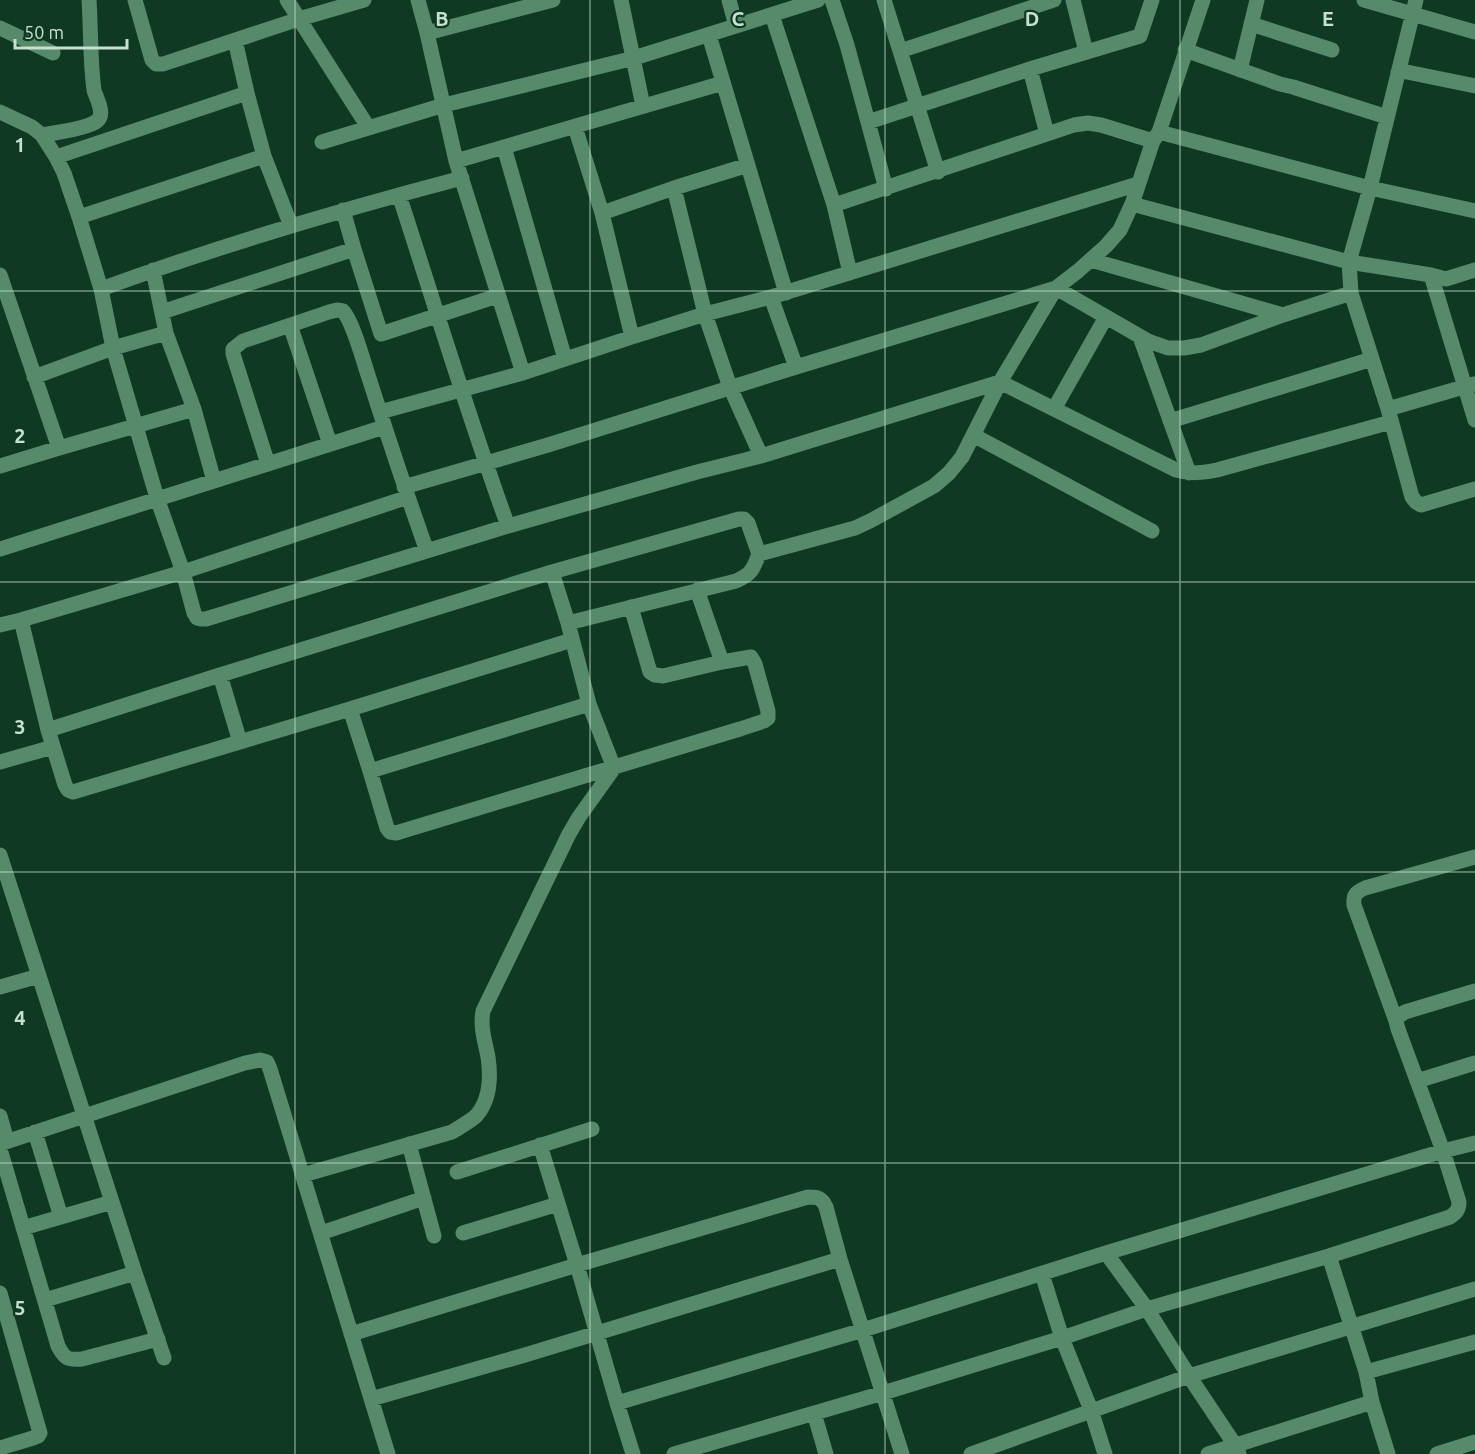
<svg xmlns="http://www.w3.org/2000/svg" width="1475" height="1454" viewBox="0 0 1475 1454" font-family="Ubuntu,sans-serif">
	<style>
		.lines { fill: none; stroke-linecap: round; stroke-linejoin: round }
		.minor { stroke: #568a6a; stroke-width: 15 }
		.grid { fill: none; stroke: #c6e2cf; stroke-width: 1.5; stroke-opacity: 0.55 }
		.grid-label { font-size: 20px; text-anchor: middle; font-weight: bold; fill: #c6e2cf; stroke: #0f3922; stroke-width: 4.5; stroke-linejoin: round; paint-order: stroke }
	</style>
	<rect width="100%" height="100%" fill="#0f3922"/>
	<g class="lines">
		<path class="minor" d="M135,0L152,60L156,64H163L299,19L364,0
			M287,0L368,127
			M418,0L427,33L456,161L523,373
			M621,0L643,106
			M729,0L736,26
			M832,0L847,45L868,122L1030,69L1140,36L1152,0
			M884,0L938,172
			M1073,0L1086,52
			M1364,0L1475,32
			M1416,0L1370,188L1349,262L1351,293L1388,409L1412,497L1416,502L1421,505L1475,489
			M772,15L834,205L850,273
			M1251,24L1332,50
			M0,28L53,53
			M427,33L553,0
			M709,35L786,293
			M235,40L247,93L264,156L291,226
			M1185,50L1280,84L1293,87L1387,117
			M900,51L1054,0
			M1030,69L1047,134
			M1240,70L1257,0
			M1398,72L1402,71L1475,86
			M0,112L32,127L42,135L56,157L64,173L79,217L101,289L113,348L157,498L183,572L194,613L197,618L201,619H206L508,526L697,472L761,456L1000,382L1176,470C1191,474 1202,473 1217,470L1391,422
			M868,122L886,189
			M575,127L602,213L632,337
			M1159,132L1370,188L1475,211
			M42,135C55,133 89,128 97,121C106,114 96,98 94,90C90,61 91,29 89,0
			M322,142L444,105L634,58L818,0
			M504,147L565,359
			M56,157L247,93
			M456,161L723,83
			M674,188L705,314L730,387L761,456
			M399,195C435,305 468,416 508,526
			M1132,204L1349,262L1431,275L1446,279L1475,270
			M834,205L1074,125L1088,123L1101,125L1153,141
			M343,210L354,249L381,334L497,296
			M602,213L674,188L748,165
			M79,217L264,156
			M1091,260L1283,315
			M153,270L166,333L194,409L214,481
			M0,275L59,448
			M1431,275L1475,420
			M101,289C219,246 340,210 462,178
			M771,297L796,367
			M162,312L354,249
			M290,325L330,444
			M1140,337L1189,473
			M34,377L113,348L166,333
			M1054,409L1106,317
			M1388,409L1474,384
			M380,412L523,373L632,337L705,314L771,297L1138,184
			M1170,421L1372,359
			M973,435L1152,531
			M268,464L233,354V349L243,341L329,312L337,310L343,311C353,322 363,360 368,375C387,434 406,493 427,551
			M0,466L59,448L194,409
			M404,487L548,445L796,367L1056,288L1148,341L1168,348H1184L1201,345L1283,315L1351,293
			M0,549L384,427
			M697,590L722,662
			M21,620L48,730L65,785L68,790L73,792L350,709L572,640
			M568,623L736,581C752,574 753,569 759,554L855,528L870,521L934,486L949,473L962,457L1000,382L1056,288L1078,271L1106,246L1120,230L1132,204L1153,141L1159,132L1203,0
			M0,625L21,620L183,572L408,497
			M220,675L240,742
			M350,709L370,771L387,828L390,832L396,833L740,729L764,721L768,718V711L755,664L751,657L722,662L663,676L655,675L650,672L631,607
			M48,730L220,675L552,572L739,519H744L748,523L759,554
			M0,762L53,747
			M370,771L589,704
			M0,855L135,1273L164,1358
			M0,987L39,976
			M1396,1021L1354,905C1353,895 1356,892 1365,888L1475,857
			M1417,1081L1475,1063
			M0,1116L7,1141
			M35,1132L61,1217
			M0,1144L245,1063L260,1060L267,1062L270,1069L388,1454
			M409,1144L434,1236
			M540,1145L577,1265L617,1403L633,1454
			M0,1149L58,1346C65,1359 67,1360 82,1359L158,1339
			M457,1172L592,1129
			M303,1175L452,1132C460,1127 469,1122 476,1116C490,1100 491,1077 488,1057C485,1041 480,1028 483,1011L569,834L579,817L614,768L589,704L568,623L552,572
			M23,1228L112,1202
			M321,1233L424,1198
			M463,1233L558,1204
			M1106,1253L1147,1309L1189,1376L1235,1445L1239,1454
			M1329,1256L1366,1372L1372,1402L1388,1454
			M1042,1274L1062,1338L1091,1410L1105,1454
			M0,1293L40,1433L38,1436L33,1438L0,1448
			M45,1300L135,1273
			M351,1334L577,1265L808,1197C818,1197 822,1198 826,1207L840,1259L902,1454
			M1366,1372L1475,1342
			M371,1399L525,1355L840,1259
			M617,1403L863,1330L1106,1253L1443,1151L1475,1143
			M814,1413L826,1454
			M674,1454L883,1393L1062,1338L1147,1309L1329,1256L1450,1217C1456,1213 1459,1210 1459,1202L1443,1151L1398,1029L1396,1021L1399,1016L1405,1012L1475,991
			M971,1454L1189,1376L1475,1289
			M1208,1454L1372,1402
			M1437,1454L1475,1442"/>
	</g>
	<path class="grid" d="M295,0V1454M590,0V1454M885,0V1454M1180,0V1454M0,291H1475M0,582H1475M0,872H1475M0,1163H1475"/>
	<g class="grid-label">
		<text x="442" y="26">B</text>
		<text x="738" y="26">C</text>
		<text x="1032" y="26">D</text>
		<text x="1328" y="26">E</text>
		<text x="20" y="152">1</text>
		<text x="20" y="443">2</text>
		<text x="20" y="734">3</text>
		<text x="20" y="1025">4</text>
		<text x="20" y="1315">5</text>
	</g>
	<path d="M15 39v9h112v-9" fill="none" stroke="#c6e2cf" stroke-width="3"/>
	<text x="24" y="39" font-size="18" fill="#c6e2cf" stroke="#0f3922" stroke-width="4.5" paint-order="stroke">50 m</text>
</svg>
